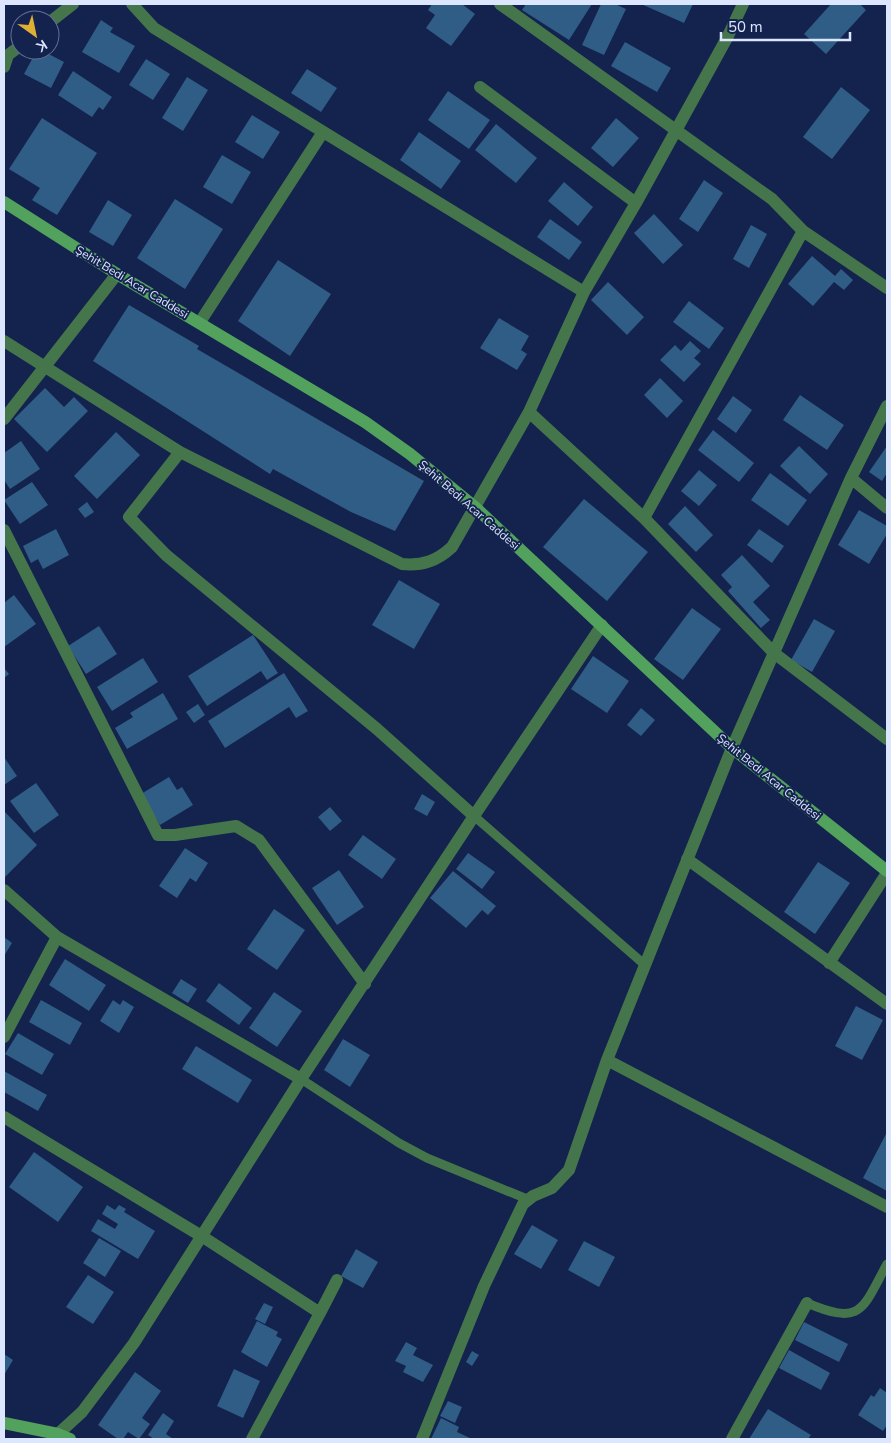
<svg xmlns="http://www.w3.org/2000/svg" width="891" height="1443" viewBox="0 0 891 1443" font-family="'Nunito Sans',sans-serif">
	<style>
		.building { fill: #2f5d85 }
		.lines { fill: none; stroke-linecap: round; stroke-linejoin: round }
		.lane { stroke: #45754b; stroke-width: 9 }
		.street { stroke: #45754b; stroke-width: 12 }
		.secondary { stroke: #52a25d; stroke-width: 12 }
		.labels { text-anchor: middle; stroke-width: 4; stroke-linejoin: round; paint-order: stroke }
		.street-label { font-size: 12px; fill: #dce6fe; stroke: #14224e }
	</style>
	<rect width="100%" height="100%" fill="#14224e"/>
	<path class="building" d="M432,4H462L475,14L451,46L426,28L435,15L428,10Z
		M526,4H592L569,40L522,10Z
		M601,4H615L626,9L604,55L582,45Z
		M641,4H693L684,23Z
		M831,4H860L866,10L826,54L804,34Z
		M101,20L113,28L110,32L135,46L119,73L82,52Z
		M625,42L671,68L657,92L611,66Z
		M37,50H41L64,62L51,88L24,74Z
		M146,59L170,74L153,100L129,85Z
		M307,69L337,88L321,112L291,93Z
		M73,71L112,97L103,110L99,107L92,117L58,95Z
		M187,77L208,90L183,131L162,118Z
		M841,87L870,110L832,159L803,137Z
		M448,91L490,120L469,149L428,120Z
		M252,115L280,132L263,159L235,142Z
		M42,118L97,153L57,215L32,200L40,188L9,169Z
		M616,118L639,138L613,167L591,148Z
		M496,124L537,158L516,183L475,150Z
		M419,132L461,161L441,189L400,160Z
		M222,155L251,172L232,204L203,187Z
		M704,180L723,193L698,232L679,219Z
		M564,182L593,207L578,226L548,201Z
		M175,199L223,229L185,289L137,258Z
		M108,200L132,215L113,246L89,232Z
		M654,214L683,245L663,264L634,233Z
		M550,219L582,242L569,260L537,237Z
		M751,225L767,234L749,268L733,259Z
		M812,256L835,276L841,269L853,280L844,290L834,282L813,306L788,284Z
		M278,260L331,294L290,356L238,321Z
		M608,282L644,317L627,335L591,300Z
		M689,301L724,328L709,349L673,322Z
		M129,305L199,346L197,349L424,481L395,531L351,512L273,469L270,474L93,361Z
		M499,318L529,336L521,350L527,354L517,370L480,348Z
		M690,341L701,351L694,358L701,364L684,382L660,360L675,345L681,351Z
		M660,378L683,401L667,418L644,395Z
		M45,388L64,407L74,397L88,411L47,452L14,419Z
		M800,395L844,425L827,450L783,420Z
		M733,396L752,410L736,433L717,419Z
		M713,430L754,463L739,482L698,450Z
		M116,432L140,455L97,499L74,476Z
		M21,441L40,469L10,489L4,480V453Z
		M799,446L828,474L810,494L780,466Z
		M887,446V473L882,481L869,472Z
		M699,470L717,485L699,506L681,491Z
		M770,473L807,500L788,526L751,500Z
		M32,482L48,505L20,524L4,500Z
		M584,499L648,552L607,601L543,547Z
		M87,502L94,512L85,518L78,509Z
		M685,506L713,535L696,552L668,524Z
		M859,510L887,526V534L869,564L838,545Z
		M56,529L69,555L43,569L38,559L31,563L23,546Z
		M759,529L784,546L772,563L747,545Z
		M742,555L770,586L753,602L770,620L761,628L728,591L732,587L721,575Z
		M399,580L440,604L414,649L372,625Z
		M14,595L36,624L4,647V603Z
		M692,608L721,629L683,680L654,659Z
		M814,619L835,631L812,672L791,660Z
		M99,626L117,654L86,674L68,646Z
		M253,635L278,673L267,680L261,671L207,706L188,676Z
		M593,656L629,681L607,713L571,689Z
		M143,658L158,682L112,711L97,687Z
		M4,668L9,674L4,678Z
		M284,673L308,711L296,718L289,707L225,748L208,721Z
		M163,693L178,719L127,749L115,728L133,717L130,713Z
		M198,704L205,715L194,723L186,712Z
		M641,708L655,720L641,736L627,725Z
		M4,757L17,776L4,785Z
		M169,777L177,790L182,787L193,805L160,825L141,794Z
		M36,783L59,815L34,833L10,801Z
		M422,794L435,802L427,816L414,809Z
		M330,807L342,821L330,831L318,817Z
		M4,811L37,845L4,878Z
		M363,835L396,859L382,879L348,855Z
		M185,848L208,863L196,882L190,878L177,898L159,886Z
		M468,853L495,872L482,889L456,869Z
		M818,862L850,883L815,934L784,912Z
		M339,870L364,907L337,925L312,888Z
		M453,871L496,906L488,915L482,910L466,928L430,898Z
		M274,909L305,930L277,970L247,949Z
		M4,937L12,943L4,956Z
		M65,959L106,985L89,1011L49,985Z
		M181,979L197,989L188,1003L172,993Z
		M219,983L252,1008L239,1025L206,1001Z
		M274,992L302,1011L277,1047L249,1028Z
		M41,1000L82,1023L70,1045L29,1022Z
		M113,1000L120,1005L123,1000L134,1007L119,1033L100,1021Z
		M856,1006L883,1020L862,1060L835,1046Z
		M18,1033L54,1054L42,1075L5,1054Z
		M343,1039L370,1055L350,1087L324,1070Z
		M196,1046L252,1080L238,1103L182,1069Z
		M4,1071L47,1095L38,1111L4,1092Z
		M886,1134L887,1135V1191L863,1178Z
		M34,1152L83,1187L58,1222L9,1187Z
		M107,1205L115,1210L119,1205L126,1209L124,1212L155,1231L138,1259L91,1231L98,1219L115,1229L118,1224L102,1214Z
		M532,1225L558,1240L541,1269L514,1254Z
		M99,1238L121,1251L105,1277L83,1263Z
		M584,1241L615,1257L599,1287L568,1270Z
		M356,1249L378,1262L363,1288L341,1276Z
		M88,1275L114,1292L93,1324L66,1307Z
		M264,1303L273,1307L265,1324L255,1319Z
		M257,1321L278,1332L276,1336L282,1339L267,1367L241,1352Z
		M804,1322L848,1344L839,1362L795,1340Z
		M406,1342L417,1348L413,1355L433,1365L423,1382L403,1372L406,1366L395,1361Z
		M789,1350L830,1373L821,1390L779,1368Z
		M472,1351L479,1355L472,1366L466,1362Z
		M4,1354L13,1360L4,1375Z
		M234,1369L260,1381L243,1418L217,1406Z
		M135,1372L161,1391L142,1418L150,1424L139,1439L128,1432L123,1439H118L98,1425Z
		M880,1388L887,1393V1425L883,1431L858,1415L871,1395L874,1397Z
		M448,1401L462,1407L455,1423L440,1416Z
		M768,1409L811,1435L808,1439H749Z
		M163,1413L174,1421L166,1434L173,1439H154L148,1435Z
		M441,1418L459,1427L457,1432L472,1439H431Z"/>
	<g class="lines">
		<path class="lane" d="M474,816L645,965
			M301,1079L399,1143L427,1158L527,1199
			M807,1303C862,1326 862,1310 887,1264"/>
		<path class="street" d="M132,4L154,28L584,292
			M500,4L772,199L803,231L644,518
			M50,22L73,4
			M4,67L8,55L20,46
			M480,87L636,203
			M803,231L887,288
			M200,322L323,132
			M4,341L180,452L402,564C422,566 437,561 452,547L529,412L584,292L636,203L728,36L743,4
			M529,412L644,518L774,653L887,739
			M4,419L117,274
			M180,452L129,517L166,555L377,729L474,816
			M851,478L887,508
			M4,530L158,835H175L236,826L259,840L365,984
			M687,859L887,1004
			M4,890L57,937L301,1079
			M829,963L887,873
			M4,1037L57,937
			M607,1060L887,1207
			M4,1117L203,1237L320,1313L252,1439
			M320,1313L337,1280
			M58,1439V1434L82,1412L134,1343L301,1079L474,816L602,625
			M422,1439L484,1286L523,1204L533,1196L552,1188L569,1170L607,1060L732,748L851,478L887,406
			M732,1439L807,1303"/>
		<path class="secondary" d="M4,202L117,274L365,422L410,454L476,508L732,748L887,871
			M4,1423L58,1434L70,1439"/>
	</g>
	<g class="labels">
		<g class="street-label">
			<text transform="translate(132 282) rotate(31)" y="4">Şehit Bedi Acar Caddesi</text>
			<text transform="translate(469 505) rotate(41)" y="4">Şehit Bedi Acar Caddesi</text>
			<text transform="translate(769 777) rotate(39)" y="4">Şehit Bedi Acar Caddesi</text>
		</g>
	</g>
	<rect width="891" height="1443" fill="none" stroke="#dce6fe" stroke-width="10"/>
	<g transform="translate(35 35) rotate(147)"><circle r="24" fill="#14224e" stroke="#647094"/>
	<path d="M0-4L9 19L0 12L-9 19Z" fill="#dfb034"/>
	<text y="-8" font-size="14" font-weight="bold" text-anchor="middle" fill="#dce6fe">K</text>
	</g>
	<path d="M721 32v8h129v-8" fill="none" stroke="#dce6fe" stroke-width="2.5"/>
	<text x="728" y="32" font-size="15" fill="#dce6fe" stroke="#14224e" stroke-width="4" paint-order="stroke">50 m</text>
</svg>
